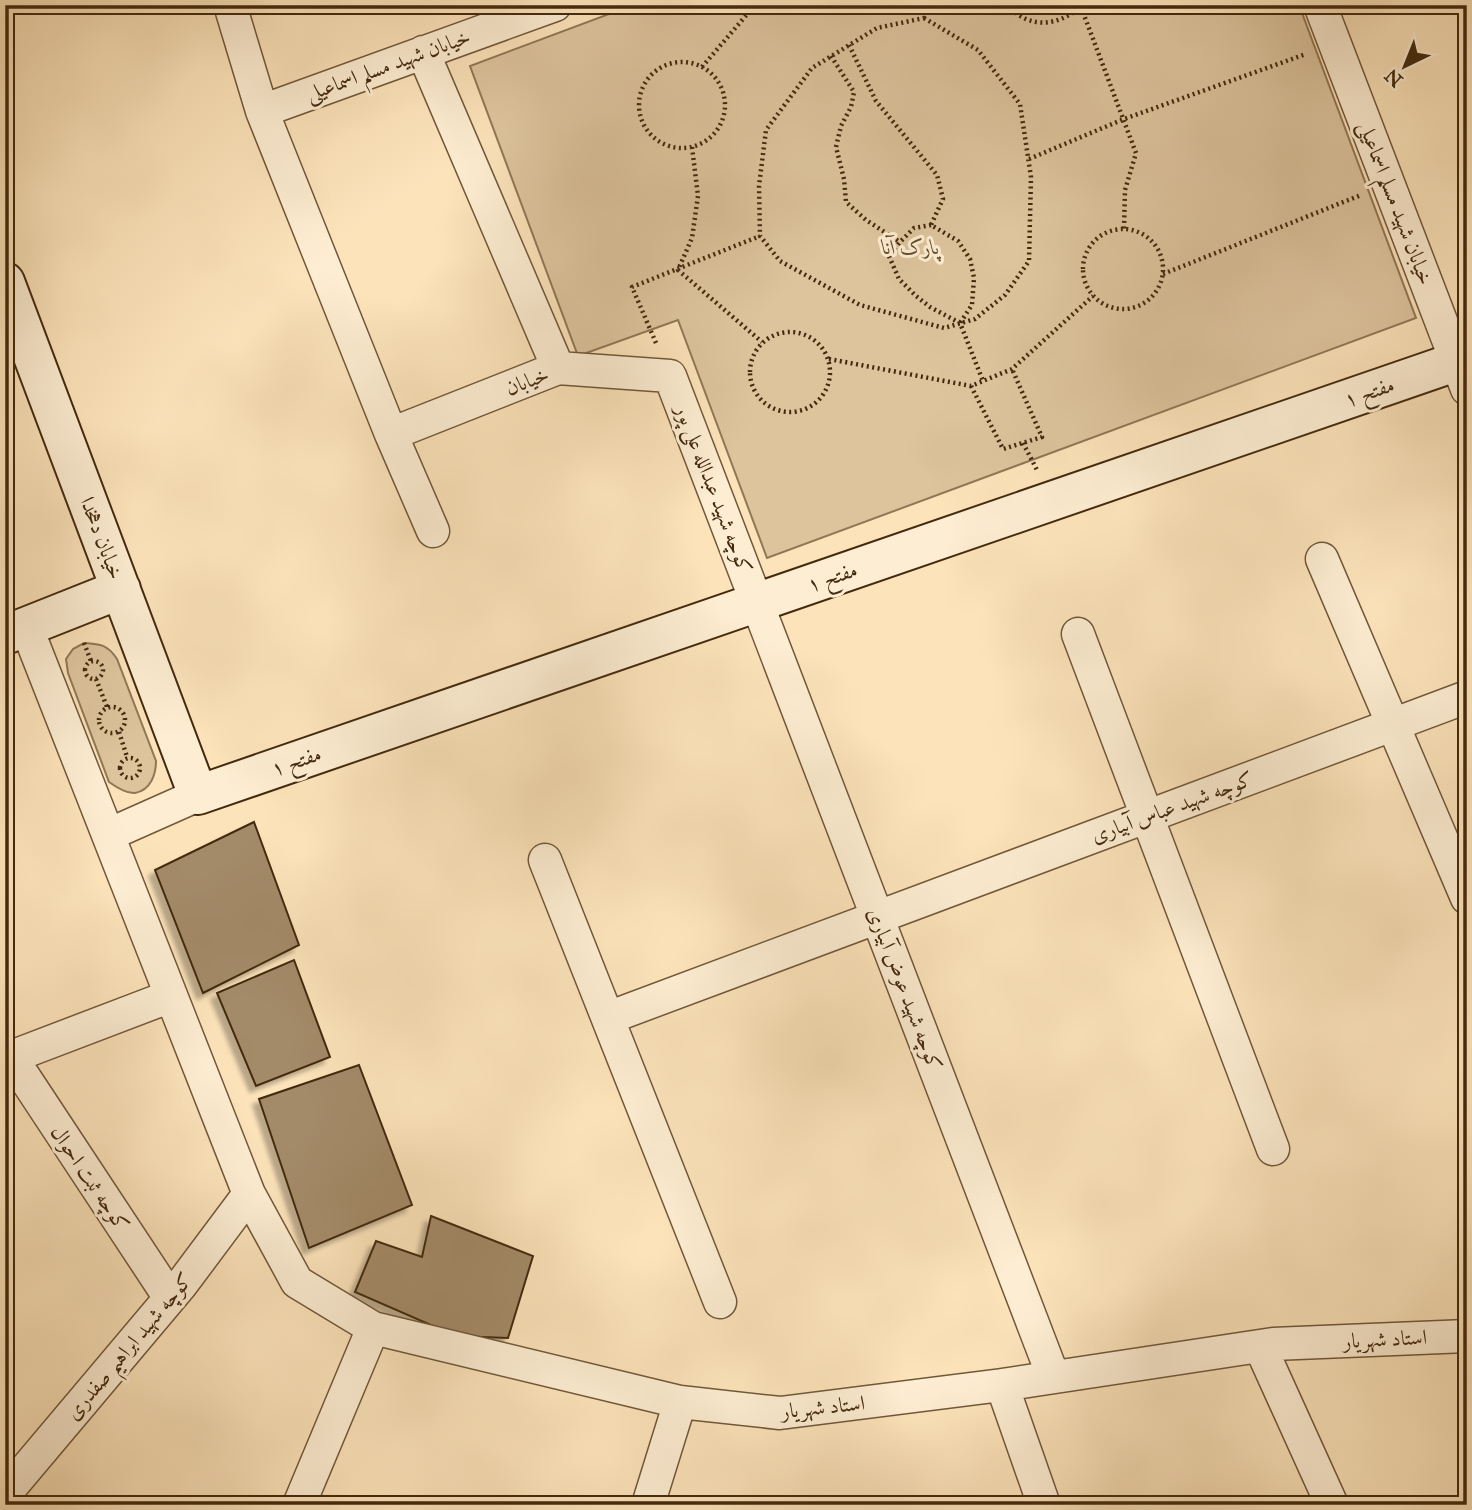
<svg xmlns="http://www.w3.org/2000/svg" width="1472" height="1510" viewBox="0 0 1472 1510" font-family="'IM FELL Great Primer',Amiri,serif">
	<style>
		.green { fill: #ddc49d; stroke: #907756; stroke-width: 2 }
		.building { fill: #a38a67; stroke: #432a0e; stroke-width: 2; filter: url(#shadow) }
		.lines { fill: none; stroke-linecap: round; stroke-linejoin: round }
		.street-casing { stroke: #715839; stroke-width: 35 }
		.secondary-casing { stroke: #432a0e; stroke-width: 42 }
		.path { stroke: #432a0e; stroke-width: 4.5; stroke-dasharray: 2 3.5; stroke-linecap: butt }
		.street { stroke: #fdedd2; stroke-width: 32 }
		.secondary { stroke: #fdedd2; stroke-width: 38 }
		.labels { text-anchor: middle; stroke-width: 6; stroke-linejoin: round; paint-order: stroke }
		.street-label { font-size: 21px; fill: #432a0e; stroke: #fdedd2 }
		.park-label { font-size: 21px; font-style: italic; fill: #62492b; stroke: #fdedd2 }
	</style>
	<defs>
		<filter id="shadow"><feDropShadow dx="-6" dy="6" stdDeviation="2" flood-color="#0004"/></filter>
	</defs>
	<rect width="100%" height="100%" fill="#fce3ba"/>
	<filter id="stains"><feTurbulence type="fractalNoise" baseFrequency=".00286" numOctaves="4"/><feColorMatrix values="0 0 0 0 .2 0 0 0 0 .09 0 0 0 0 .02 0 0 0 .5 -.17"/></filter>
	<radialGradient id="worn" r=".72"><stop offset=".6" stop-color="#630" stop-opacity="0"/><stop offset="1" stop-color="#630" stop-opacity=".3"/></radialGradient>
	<path class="green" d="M633,5H1299L1416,318L767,558L678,320L578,356L470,66Z
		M84,643C101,644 108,645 117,659L156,761C156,774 151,790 135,793C126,794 116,787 109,782L68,673L66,659L73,649Z"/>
	<path class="building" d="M254,822L299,945L203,993L155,870Z
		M294,960L330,1057L256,1086L217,993Z
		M359,1065L412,1205L309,1248L259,1099Z
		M431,1216L533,1256L508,1338L456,1336L355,1292L376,1241L422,1257Z"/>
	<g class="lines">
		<g class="street-casing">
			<path id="street" d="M230,5L262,111L391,434L433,531
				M1320,5L1467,389
				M423,52L558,368
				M262,111L555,5
				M391,434L558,368L670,376L1053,1376
				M1322,559L1467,898
				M26,626L249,1194L297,1282L373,1328L680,1402L780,1413L1002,1385L1273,1344L1467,1336
				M1078,634L1273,1149
				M108,835L198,795
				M545,860L720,1302
				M608,1018L1467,697
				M11,1057L171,996
				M5,1066L11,1057L170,1298
				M1260,1346L1332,1505
				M1002,1385L1044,1505
				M5,1494L181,1285L249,1194
				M299,1505L373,1328
				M648,1505L680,1402"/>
		</g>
		<g class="secondary-casing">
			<path id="secondary" d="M5,282L198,795L1467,358
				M5,635L121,589"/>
		</g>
		<path class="path" d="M1007,5C1030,30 1057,26 1081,7
			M1081,7L1136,153L1125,190L1124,229
			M924,18L978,50L1020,104L1031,177L1029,261L1005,295L975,319L944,328L860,305L780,261L760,236L759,186L766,130L812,68L877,28Z
			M849,45L876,101L937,175L943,199L931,225L958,241L970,259L974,278L972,305L960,323
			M831,56L854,92L851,107L841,126L836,147L844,179L846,202L866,220L900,242
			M639 105a43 43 0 1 1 86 0a43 43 0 1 1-86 0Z
			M702,67L755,5
			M692,147L698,196L692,238L678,270L762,342
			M1029,159L1124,119L1306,54
			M931,225L914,228L900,242L889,256L899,279L916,296L930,307L960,323L983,381
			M1083 269a40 40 0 1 1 80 0a40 40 0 1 1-80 0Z
			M1163,274L1361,195
			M750 372a40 40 0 1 1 80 0a40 40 0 1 1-80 0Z
			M656,343L632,287L760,236
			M829,359L971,386L1012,369L1093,296
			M971,386L1003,449L1042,437L1012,369
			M1023,443L1037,470
			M84,643L91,661
			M85 670a9 9 0 1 1 18 0a9 9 0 1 1-18 0Z
			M96,679L107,707
			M99 720a13 13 0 1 1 26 0a13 13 0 1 1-26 0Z
			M119,732L127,757
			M120 768a10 10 0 1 1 20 0a10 10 0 1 1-20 0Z"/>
		<use href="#street" class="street"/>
		<use href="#secondary" class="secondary"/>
	</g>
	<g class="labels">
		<g class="street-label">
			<text transform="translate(388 65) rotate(-20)" y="7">خیابان شهید مسلم اسماعیلی</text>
			<text transform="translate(1396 203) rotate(69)" y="7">خیابان شهید مسلم اسماعیلی</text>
			<text transform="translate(527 381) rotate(-21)" y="7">خیابان</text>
			<text transform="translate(1369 392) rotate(-19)" y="7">مفتح ۱</text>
			<text transform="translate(714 489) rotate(69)" y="7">کوچه شهید عبدالله علی پور</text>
			<text transform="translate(102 538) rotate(69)" y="7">خیابان دهخدا</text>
			<text transform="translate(832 577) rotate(-19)" y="7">مفتح ۱</text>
			<text transform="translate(296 761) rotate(-19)" y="7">مفتح ۱</text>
			<text transform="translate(1172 807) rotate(-20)" y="7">کوچه شهید عباس آبیاری</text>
			<text transform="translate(905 989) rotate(69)" y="7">کوچه شهید عوض آبیاری</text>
			<text transform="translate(90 1178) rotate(56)" y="7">کوچه ثبت احوال</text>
			<text transform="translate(1385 1339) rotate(-3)" y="7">استاد شهریار</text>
			<text transform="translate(129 1346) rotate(-50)" y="7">کوچه شهید ابراهیم صفدری</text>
			<text transform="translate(823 1407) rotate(-6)" y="7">استاد شهریار</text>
		</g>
		<g class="park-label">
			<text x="911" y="254">پارک آنا</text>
		</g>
	</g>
	<rect width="1472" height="1510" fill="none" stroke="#fce3ba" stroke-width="28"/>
	<rect x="7" y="7" width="1458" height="1496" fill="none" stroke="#432a0e" stroke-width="3.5"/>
	<rect x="14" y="14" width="1444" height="1482" fill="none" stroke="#432a0e" stroke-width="2"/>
	<g transform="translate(1405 66) rotate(223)" stroke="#fdedd2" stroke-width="5" paint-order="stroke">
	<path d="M0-5L12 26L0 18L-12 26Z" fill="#432a0e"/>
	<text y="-10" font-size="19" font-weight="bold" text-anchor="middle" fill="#432a0e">N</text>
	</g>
	<rect width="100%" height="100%" filter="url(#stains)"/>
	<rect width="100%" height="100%" fill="url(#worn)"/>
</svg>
